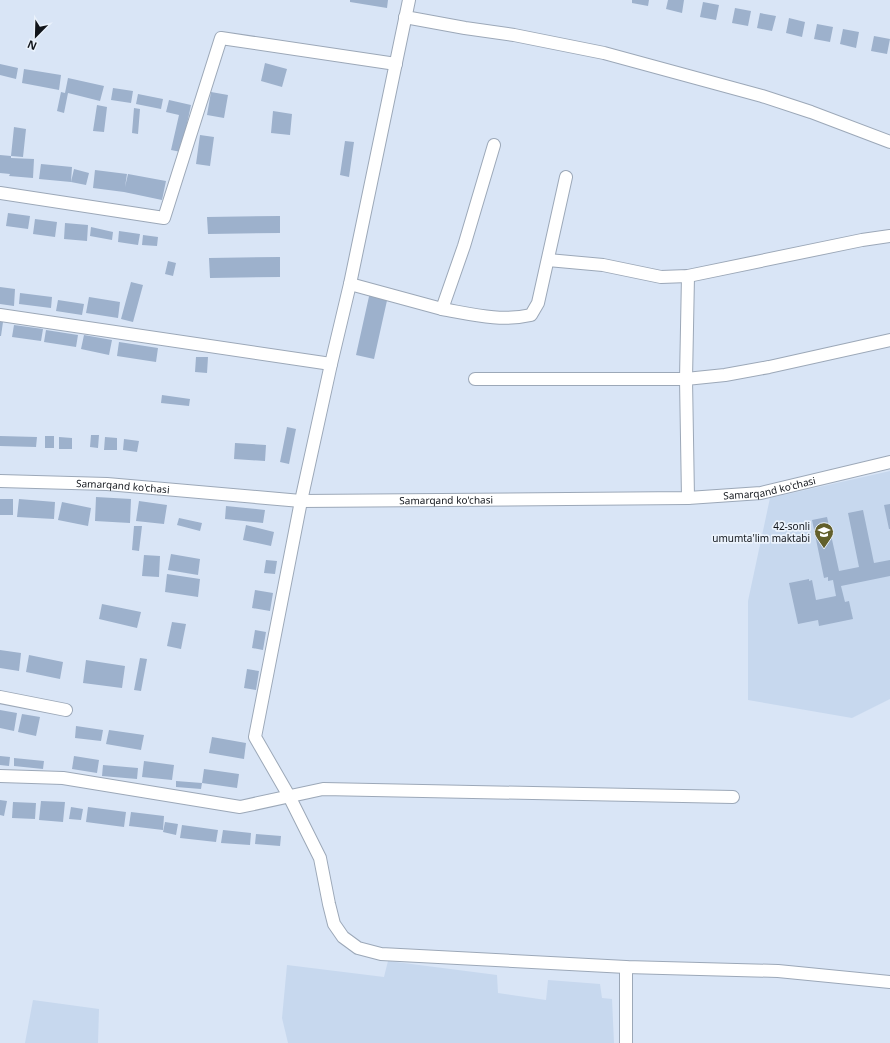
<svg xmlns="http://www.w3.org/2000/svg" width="890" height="1043" viewBox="0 0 890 1043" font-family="'Noto Sans',sans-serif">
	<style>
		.built { fill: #c7d8ee }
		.building { fill: #9db1cc }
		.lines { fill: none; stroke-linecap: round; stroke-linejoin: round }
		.minor-casing { stroke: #9ca8b8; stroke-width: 14 }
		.minor { stroke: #fff; stroke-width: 12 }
		.labels { text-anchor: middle; stroke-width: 3.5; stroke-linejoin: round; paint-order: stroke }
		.street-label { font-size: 10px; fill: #11151b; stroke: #eaf2fc }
		.poi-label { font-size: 10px; fill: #11151b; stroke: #eaf2fc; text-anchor: end }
	</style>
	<rect width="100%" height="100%" fill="#d9e5f6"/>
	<path class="built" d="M890,471V699L852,718L748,700V601L770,498Z
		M388,961L497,975L498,993L546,1000L548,980L600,984L602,998L612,999L614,1043H288L282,1018L287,965L384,977Z
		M33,1000L99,1009L98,1043H25Z"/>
	<path class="building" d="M350,0H388L387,8L350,2Z
		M632,0H649L648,6L632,3Z
		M668,0H684L682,13L666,9Z
		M703,2L719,5L716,20L700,17Z
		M735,8L751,11L748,26L732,23Z
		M760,13L776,16L772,31L757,28Z
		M789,18L805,22L802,37L786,33Z
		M817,24L833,27L830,42L814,39Z
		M843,29L859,32L856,48L840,44Z
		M874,36L890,39L887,54L871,51Z
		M265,63L287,69L282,87L261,81Z
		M0,64L18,68L16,79L0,75Z
		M24,69L61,75L59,90L22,83Z
		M68,78L104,86L100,101L68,93L64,113L57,111L61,92L65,93Z
		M113,88L133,91L131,103L111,100Z
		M211,92L228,95L224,118L207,115Z
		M138,94L163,99L161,109L136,104Z
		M169,100L191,105L181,152L171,150L179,115L166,112Z
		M97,105L107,107L104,132L93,131Z
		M134,108L140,109L138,134L132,133Z
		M273,111L292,114L290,135L271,133Z
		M14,127L26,129L23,157L11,156Z
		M200,135L214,137L210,166L196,164Z
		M345,141L354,142L349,177L340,175Z
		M0,155L11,156V158L34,159L33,178L9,176L10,174L0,173Z
		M41,164L72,167L71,182L74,169L89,173L86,185L71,182L39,179Z
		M95,170L127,174L125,187L128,174L166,181L162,200L124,192L93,188Z
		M8,213L30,216L28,229L6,226Z
		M280,216V233L208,234L207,217Z
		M35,219L57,222L55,237L33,234Z
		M65,223L88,225L87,241L64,239Z
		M91,227L113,232L112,240L90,236Z
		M119,231L140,234L138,245L118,242Z
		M143,235L158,237L157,246L142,245Z
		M280,257V277L210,278L209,258Z
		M168,261L176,263L173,276L165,274Z
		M131,282L143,285L133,322L121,319Z
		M0,287L15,289L14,306L0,304Z
		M370,292L388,296L374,359L356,355Z
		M20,293L52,297L51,308L19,304Z
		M89,297L120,302L118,318L86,313Z
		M58,300L84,304L82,315L56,311Z
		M0,322H3L1,336H0Z
		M14,325L43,329L41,341L12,337Z
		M46,330L78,335L76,347L44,342Z
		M84,335L112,340L109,355L81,349Z
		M119,342L158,348L156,362L117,356Z
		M196,357H208L207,373L195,372Z
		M162,395L190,399L189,406L161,403Z
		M287,427L296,429L289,464L280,462Z
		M91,435H99L98,448L90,447Z
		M0,436L37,437L36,447L0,446Z
		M45,436H54V448H45Z
		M59,437L72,438V449H59Z
		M105,437L117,438V450H104Z
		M124,439L139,441L137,452L123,450Z
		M235,443L266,445L265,461L234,459Z
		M96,497L131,499L130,523L95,521Z
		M0,499H13V515H0Z
		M19,499L55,502L54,519L17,517Z
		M139,501L167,505L164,524L136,521Z
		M62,502L91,508L88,526L58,520Z
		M890,504V529H889L884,505Z
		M226,506L265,510L263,523L225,519Z
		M863,510L874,563L890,560V576L841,586L845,602L849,601L853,619L819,626L818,620L798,624L789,583L809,579V581L812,580L816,600L836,596L833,580L828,581V577L824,578L812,520L827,517L839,571L859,567L848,513Z
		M179,518L202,523L200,531L177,525Z
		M246,525L274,532L271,546L243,540Z
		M134,526H142L139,551L132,550Z
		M171,554L200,559L198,575L168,570Z
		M144,555L160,556L159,577L142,576Z
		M266,560L277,561L275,574L264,573Z
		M167,574L200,579L198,597L165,592Z
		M255,590L273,593L270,611L252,608Z
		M102,604L141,612L137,628L99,619Z
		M172,622L186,624L181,649L167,646Z
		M255,630L266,632L263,650L252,648Z
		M0,650L21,653L19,671L0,668Z
		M29,655L63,662L60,679L26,672Z
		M140,658L147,659L141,691L134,690Z
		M86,660L125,666L122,688L83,683Z
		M247,669L259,671L256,690L244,688Z
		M0,710L17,713L14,731L0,728Z
		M22,714L40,717L36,736L18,732Z
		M76,726L103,730L101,741L75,738Z
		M109,730L144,735L141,750L106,744Z
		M212,737L246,743L244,759L209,753Z
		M0,756L10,757L9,766L0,765Z
		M74,756L99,760L97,773L72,769Z
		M14,758L44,761L43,769L14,766Z
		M144,761L174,765L172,780L142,777Z
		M103,765L138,768L137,779L102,776Z
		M204,769L239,774L237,788L202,783Z
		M176,781L202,783L201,789L176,787Z
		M0,800L7,801L4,816L0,815Z
		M41,801L65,802L63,822L39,820Z
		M13,802L36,803L35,819L12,818Z
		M71,807L83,809L81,820L69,819Z
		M88,807L126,812L124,827L86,822Z
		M131,812L164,816L163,830L129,826Z
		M165,822L178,824L176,835L163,832Z
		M182,825L218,830L216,842L180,838Z
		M223,830L251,833L250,845L221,843Z
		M256,834L281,836L280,846L255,844Z"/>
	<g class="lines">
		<g class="minor-casing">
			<g id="minor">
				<path d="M409,0L350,284L331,364L301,501L255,737L289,796L320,858L329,904L334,924L343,937L358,948L381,954L626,967L778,971L890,982"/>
				<path d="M405,17L465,28L514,35L604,53L762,96L811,112L890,142"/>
				<path d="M494,145L464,246L442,309C471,314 501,322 531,315L538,303L566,177"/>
				<path d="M0,193L164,218L221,38L396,64"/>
				<path d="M548,260L603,265L661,277L688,276L862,240L890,236"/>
				<path d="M350,284L442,309"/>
				<path d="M0,315L331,364"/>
				<path d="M475,379H686L688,276"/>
				<path id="s1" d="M0,481L107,484L301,501L688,498L761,493L890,462"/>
				<path d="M688,498L686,379L725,375L769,367L890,340"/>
				<path d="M0,697L66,710"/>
				<path d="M0,776L63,778L240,807L323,789L733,797"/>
				<path d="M626,967V1043"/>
			</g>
		</g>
		<use href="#minor" class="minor"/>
	</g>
	<defs>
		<g id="school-pin" transform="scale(1)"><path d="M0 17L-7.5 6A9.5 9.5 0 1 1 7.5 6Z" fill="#625f2b" stroke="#eaf2fc"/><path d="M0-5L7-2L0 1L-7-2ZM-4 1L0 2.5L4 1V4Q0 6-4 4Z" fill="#fff"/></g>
	</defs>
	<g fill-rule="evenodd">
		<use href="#school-pin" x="824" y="532"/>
	</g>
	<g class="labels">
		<g class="street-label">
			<text dy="4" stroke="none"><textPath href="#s1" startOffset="123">Samarqand ko'chasi</textPath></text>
			<text dy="4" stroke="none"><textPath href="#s1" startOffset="771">Samarqand ko'chasi</textPath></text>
			<text dy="4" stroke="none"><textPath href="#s1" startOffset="447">Samarqand ko'chasi</textPath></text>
		</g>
		<g class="poi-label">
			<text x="810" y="530">42-sonli<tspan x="810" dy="12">umumta'lim maktabi</tspan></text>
		</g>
	</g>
	<g transform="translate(36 36) rotate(203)" stroke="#eaf2fc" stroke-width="3" paint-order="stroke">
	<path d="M0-3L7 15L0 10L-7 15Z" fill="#11151b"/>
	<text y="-6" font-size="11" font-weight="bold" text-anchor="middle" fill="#11151b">N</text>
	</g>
</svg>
